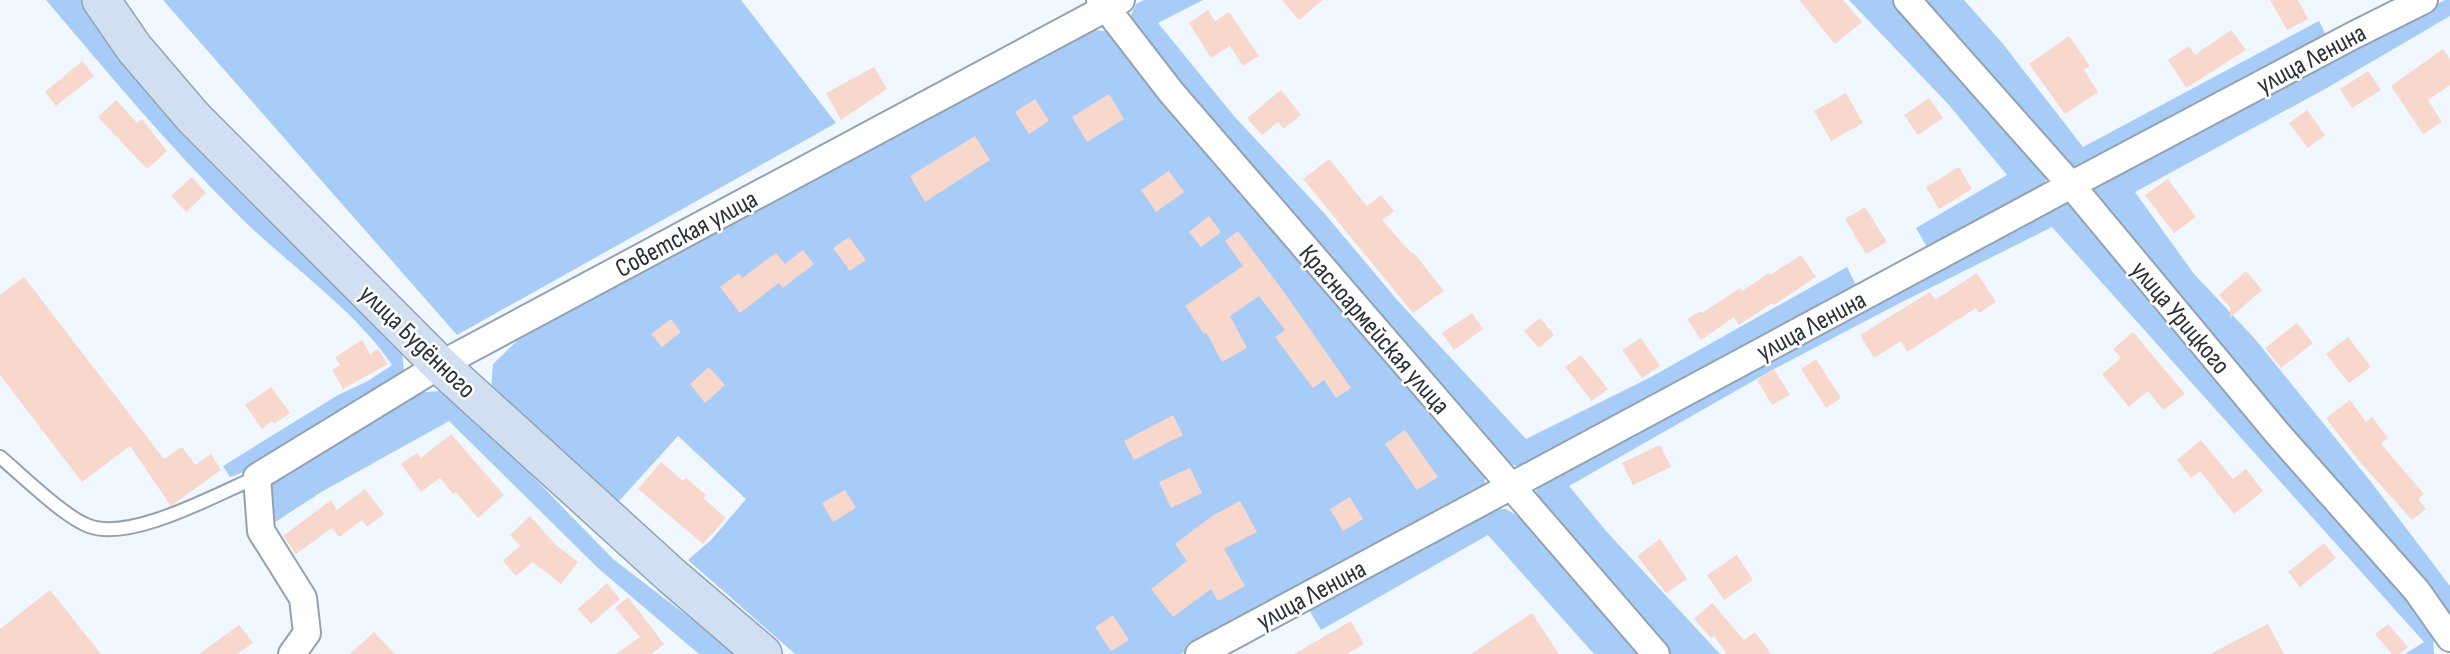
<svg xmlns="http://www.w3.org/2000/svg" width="2450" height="654" viewBox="0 0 2450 654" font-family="'Sofia Sans Condensed',sans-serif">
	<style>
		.green { fill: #a7ccf7 }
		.building { fill: #f8d7cd }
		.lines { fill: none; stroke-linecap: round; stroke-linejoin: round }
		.lane-casing { stroke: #93a2b2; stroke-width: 16 }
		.street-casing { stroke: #93a2b2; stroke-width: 30 }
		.secondary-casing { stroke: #93a2b2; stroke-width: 40 }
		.lane { stroke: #fff; stroke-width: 12 }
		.street { stroke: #fff; stroke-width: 26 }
		.secondary { stroke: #d0e0f2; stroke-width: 37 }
		.labels { text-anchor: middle; stroke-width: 5; stroke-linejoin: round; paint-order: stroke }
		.street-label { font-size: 26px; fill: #292f35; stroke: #fff }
	</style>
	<rect width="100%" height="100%" fill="#f1f7fe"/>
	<path class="green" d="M46,0H82L128,69L389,336L402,353L404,371L391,386L275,460L230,477L223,466L338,395L368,381L392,365C353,307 284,262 235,212C168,145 107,72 46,0Z
		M163,0H741L836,123L457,335Z
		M1144,0H1203L1158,23L1234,116L1324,213L1398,301L1526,439L1651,377L1847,267L1858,289L1521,467L1507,463L1136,34L1130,17L1136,4Z
		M1849,0H1896L2048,176L2039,193L1928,249L1916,228L2007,175L1949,105Z
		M1917,0H1964L2003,44L2083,147L2319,21L2326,35L2152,133L2083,164L2067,167Z
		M2445,0H2450V16L2325,89L2135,192L2194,274L2255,339L2371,482L2450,586V616L2252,387L2093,189L2096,182L2161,151Z
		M1088,30L1109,31L1484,471L1485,485L1477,495L1181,654H795L688,560L711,540L746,499L678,436L619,501L505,411L491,391L493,364L518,340L581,305L643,263Z
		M2067,202L2084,211L2427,621L2433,634L2434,654H2405L2424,642L2052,227L1896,305L1774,369L1569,486L1606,531L1720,654H1671L1539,504L1536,491L1547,475Z
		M440,391L505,448L613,559L737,654H699L599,569L449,421L323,491L266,528L261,488L413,393Z
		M1506,509L1520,517L1638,654H1594L1488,535L1321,630L1309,610L1487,510Z"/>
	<path class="building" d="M1282,0H1323L1299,20Z
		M1799,0H1843L1862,22L1835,44Z
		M2270,0H2298L2308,19L2287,30Z
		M1208,10L1215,21L1229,12L1259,56L1243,66L1230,46L1211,58L1189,23Z
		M2231,30L2246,50L2186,88L2168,60L2189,46L2195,55Z
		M2069,36L2090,66L2084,70L2098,92L2065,114L2029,64Z
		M2443,49L2450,59V85L2428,100L2442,122L2423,134L2391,86Z
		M82,61L94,76L56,106L45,92Z
		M874,67L887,89L841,120L826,93Z
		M2368,71L2381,90L2352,108L2340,89Z
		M1281,90L1301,115L1283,129L1278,122L1262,135L1247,118Z
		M1846,93L1863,123L1831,141L1814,111Z
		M1109,94L1124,119L1087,142L1072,117Z
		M1929,98L1943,118L1918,135L1904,115Z
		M1035,99L1049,121L1029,134L1015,112Z
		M116,100L137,123L142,119L167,151L147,169L98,117Z
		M2307,110L2325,135L2308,148L2289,123Z
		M975,136L990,160L925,202L910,176Z
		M1329,159L1367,206L1381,195L1394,211L1382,220L1411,253L1413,252L1444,291L1413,313L1303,179Z
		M1959,167L1972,189L1939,209L1926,187Z
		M1169,171L1184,192L1156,212L1141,190Z
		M192,177L206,193L186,212L171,196Z
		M2168,179L2196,217L2174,233L2145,195Z
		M1865,207L1887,242L1866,254L1845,219Z
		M1209,216L1221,232L1201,247L1189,232Z
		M1238,231L1284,292L1351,388L1336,398L1324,380L1313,388L1275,337L1285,330L1259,296L1230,316L1247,348L1222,362L1206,332L1204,334L1185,306L1243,266L1225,241Z
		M849,237L866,260L850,271L833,248Z
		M803,250L814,264L783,288L779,283L740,313L720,287L739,273L742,278L776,253L785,264Z
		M1801,255L1816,277L1774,305L1772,303L1739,325L1734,317L1701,340L1687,319L1701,311L1702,313L1740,288L1742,291L1769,273L1770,275Z
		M2246,271L2262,290L2230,318V307L2219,295Z
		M1977,273L1996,302L1979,313L1976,308L1907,352L1901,341L1874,358L1860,335L1930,292L1935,300Z
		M24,277L164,459L182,447L195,465L211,454L221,470L171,506L130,446L82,482L0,375V295Z
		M1472,313L1483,329L1454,350L1442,333Z
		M1540,318L1554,335L1539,348L1524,331Z
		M671,319L681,332L662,347L651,334Z
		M2297,323L2313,343L2281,368L2265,348Z
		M2133,332L2185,394L2163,410L2148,391L2129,407L2102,374L2121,358L2113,349Z
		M2348,337L2371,367L2349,383L2326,354Z
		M1641,338L1660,366L1642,378L1622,350Z
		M362,340L370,354L378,349L388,364L343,389L332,370L340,365L335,357Z
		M1581,355L1608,389L1592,401L1565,367Z
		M1816,359L1841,398L1826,408L1801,369Z
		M709,367L725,385L705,403L690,384Z
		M1774,369L1790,395L1772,405L1757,380Z
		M271,387L290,413L274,424L272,421L262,429L245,405Z
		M2350,400L2366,422L2372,417L2388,438L2381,444L2424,494L2418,499L2426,509L2412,520L2359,461L2326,418Z
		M1173,415L1183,435L1134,460L1124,441Z
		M1405,430L1438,477L1417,490L1385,444Z
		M451,434L504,495L478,518L456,492L453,494L440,478L421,492L401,464L417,453L421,458Z
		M2201,440L2233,479L2246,469L2263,491L2234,514L2200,471L2191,478L2177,460Z
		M1660,445L1671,467L1633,485L1622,463Z
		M661,462L683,481L686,478L706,495L703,498L726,518L703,544L638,489Z
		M1190,468L1202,493L1171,508L1159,482Z
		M365,489L384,514L367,527L362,520L339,537L332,528L296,554L283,536L331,500L337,510Z
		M845,490L856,508L833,522L822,503Z
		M1350,497L1363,519L1343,531L1330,509Z
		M1240,501L1257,532L1224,549L1245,586L1218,601L1211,589L1173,617L1151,589L1187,561L1175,544L1212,516Z
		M530,516L556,545L578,562L561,584L533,562L516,576L503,561L520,546L510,535Z
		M1660,539L1687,579L1666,593L1637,556Z
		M2324,543L2336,558L2300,587L2288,572Z
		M1737,555L1753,580L1724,600L1707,575Z
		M607,583L620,599L591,624L578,609Z
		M50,590L101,654H0V629Z
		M628,597L664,644L651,654H616L640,637L615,608Z
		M1712,603L1744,640L1755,632L1771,654H1724L1726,652L1714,636L1711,638L1694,619Z
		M1532,613L1559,654H1471Z
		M1113,615L1129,640L1111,651L1095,627Z
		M1351,621L1364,644L1347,654H1294Z
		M2268,624L2284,654H2210Z
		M2388,624L2408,647L2399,654H2392L2375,634Z
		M239,625L253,643L237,654H199Z
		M374,632L395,654H350Z"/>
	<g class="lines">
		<g class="lane-casing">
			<path id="lane" d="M0,457C23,476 64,517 89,526C131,542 217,494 257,477"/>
		</g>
		<g class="street-casing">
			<path id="street" d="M1100,0L1171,92L1656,654
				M1907,0L2071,185L2278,434L2417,591L2450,638
				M292,654L307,633L303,598L261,531L257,477L440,365L1121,0
				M1199,654L2071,185L2354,35L2424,0"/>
		</g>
		<g class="secondary-casing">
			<path id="secondary" d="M101,0L134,48L193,117L440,365L673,577L763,654"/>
		</g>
		<use href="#lane" class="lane"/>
		<use href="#street" class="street"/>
		<use href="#secondary" class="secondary"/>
	</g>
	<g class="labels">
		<g class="street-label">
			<text transform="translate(2311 58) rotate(-28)" y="9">улица Ленина</text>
			<text transform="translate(686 233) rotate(-28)" y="9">Советская улица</text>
			<text transform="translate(2181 317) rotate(50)" y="9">улица Урицкого</text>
			<text transform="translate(1811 325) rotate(-28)" y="9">улица Ленина</text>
			<text transform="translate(1375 329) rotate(49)" y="9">Красноармейская улица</text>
			<text transform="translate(418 341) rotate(44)" y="9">улица Будённого</text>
			<text transform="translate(1311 594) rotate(-28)" y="9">улица Ленина</text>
		</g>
	</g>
</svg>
